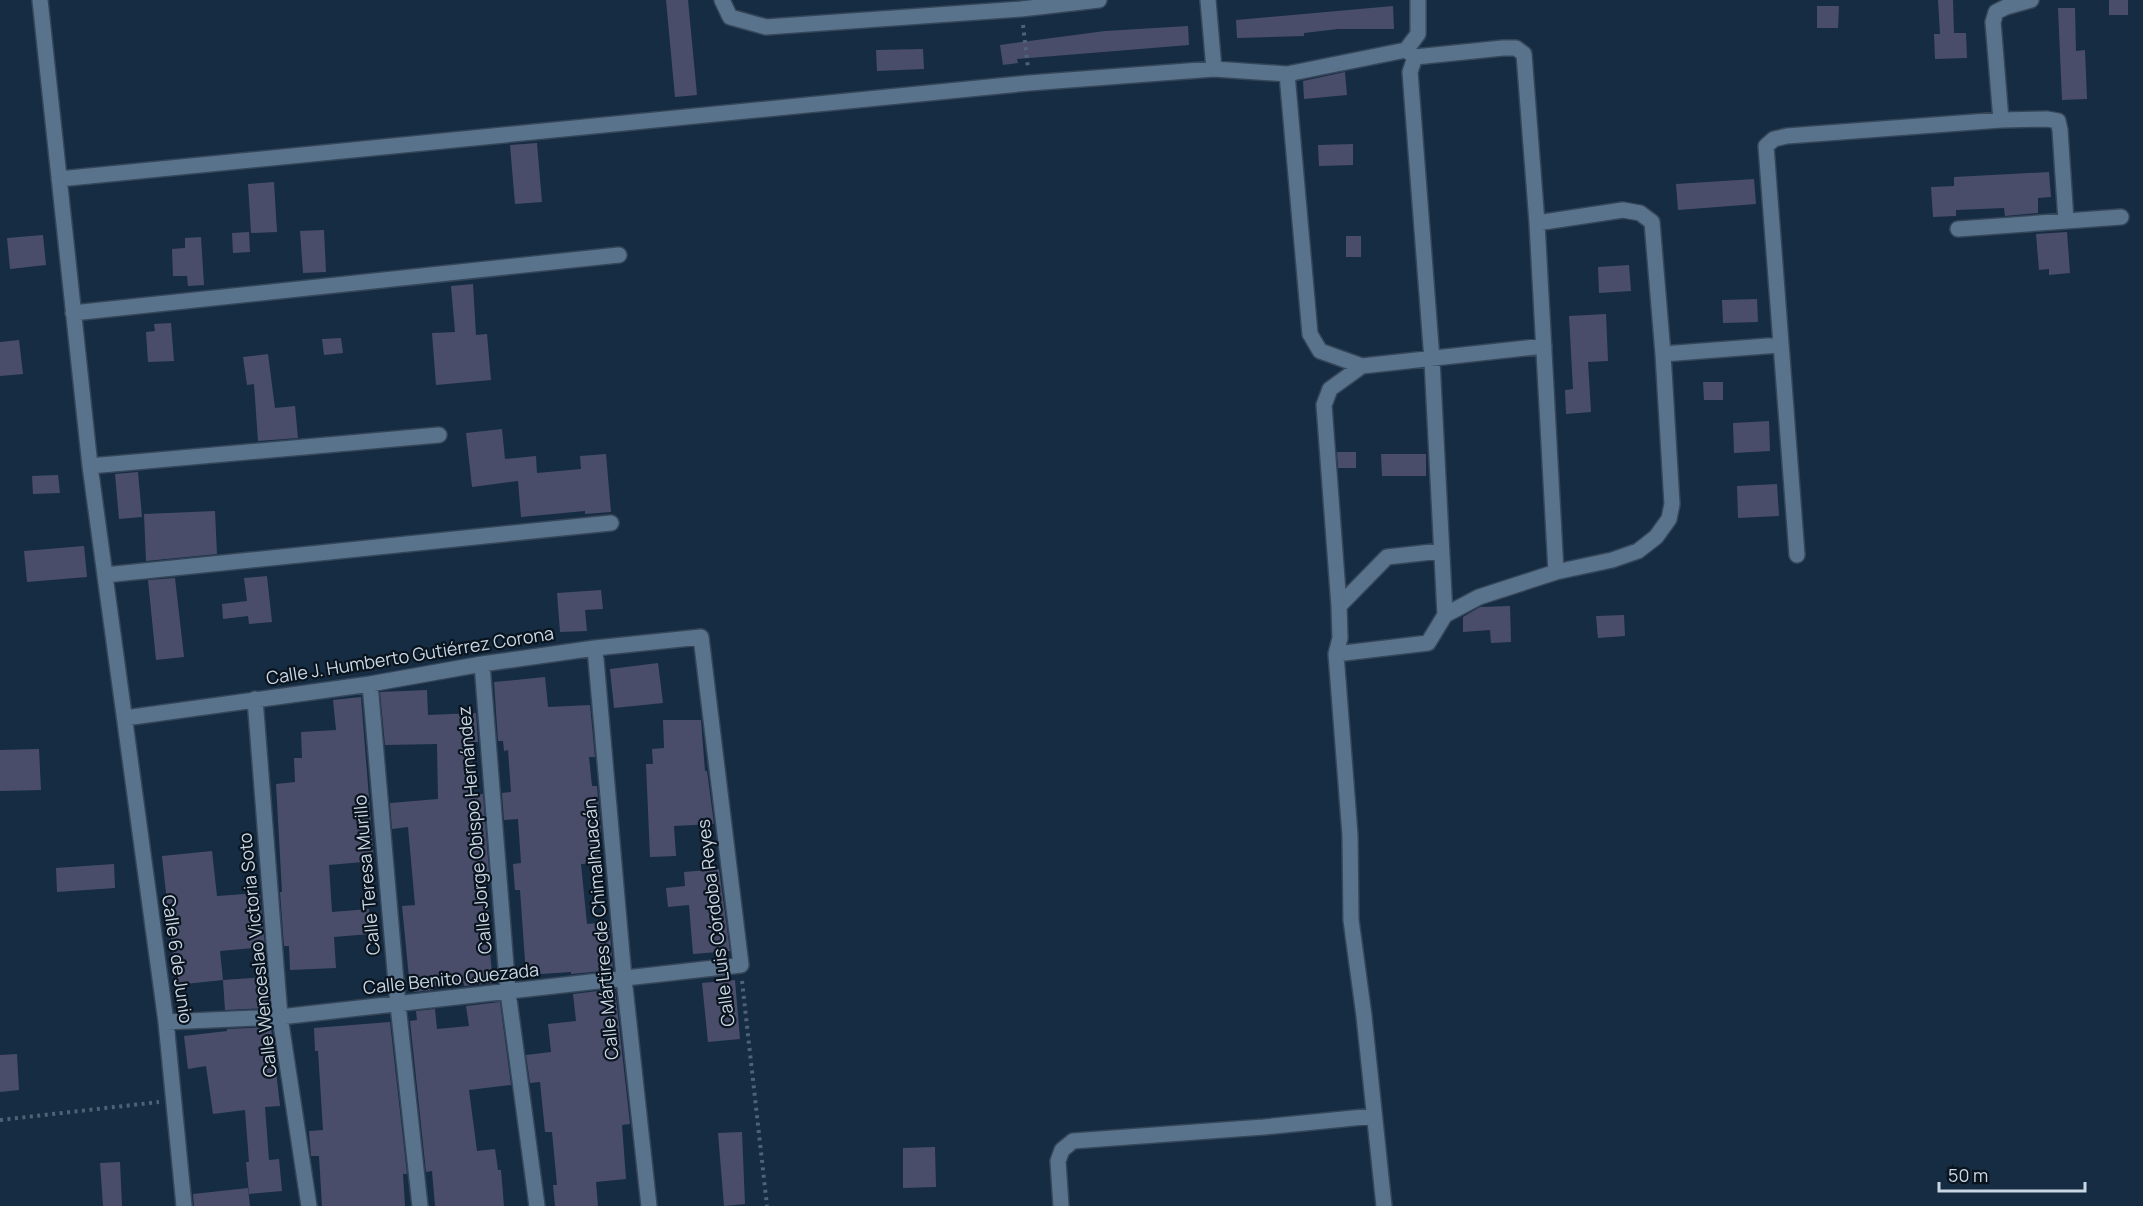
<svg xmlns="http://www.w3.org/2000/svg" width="2143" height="1206" viewBox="0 0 2143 1206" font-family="Manrope,sans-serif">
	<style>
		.building { fill: #4a4d6a }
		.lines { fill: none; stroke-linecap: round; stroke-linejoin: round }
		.minor-casing { stroke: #354659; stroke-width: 18 }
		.path { stroke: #4f6276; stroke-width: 4; stroke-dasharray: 3 4.5; stroke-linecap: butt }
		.minor { stroke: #5a738c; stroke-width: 15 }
		.labels { text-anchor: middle; stroke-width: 4.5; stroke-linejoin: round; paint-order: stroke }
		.street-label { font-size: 18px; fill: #c9d6e4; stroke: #0a141e }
	</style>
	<rect width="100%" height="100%" fill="#162c42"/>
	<path class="building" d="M666,0H688L697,95L675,97Z
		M1938,0H1953L1954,33H1966L1967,58L1935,59L1934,34H1940Z
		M2109,0H2128V15H2109Z
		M1393,6L1394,29H1338L1304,33V36L1237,38L1236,20Z
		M1817,6H1839L1838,28H1817Z
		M2058,8H2075L2076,51L2085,50L2087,99L2062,100Z
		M1188,26L1189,45L1017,59L1018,63L1003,65L1000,45L1105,31Z
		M923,49L924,69L877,71L876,50Z
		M1345,72L1347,95L1304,99L1303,81Z
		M537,143L542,202L515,204L510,145Z
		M1353,144V165L1319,166L1318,145Z
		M2049,172L2051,197L2038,198V213L2005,216L2004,208L1956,210V216L1933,217L1931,187L1954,186V177Z
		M1754,179L1756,204L1678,210L1676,184Z
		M274,182L277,232L251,233L248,184Z
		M324,230L326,272L303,273L300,231Z
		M249,232L250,252L233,253L232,233Z
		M2067,232L2070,273L2049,275V269L2039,270L2036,234Z
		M43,235L46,265L10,269L7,238Z
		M1346,236H1361V257H1346Z
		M201,237L204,285L188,286L187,276H173L172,249L185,248V238Z
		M1629,265L1631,291L1599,293L1598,267Z
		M473,284L476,335L487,334L491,380L436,385L432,333L455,332L451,286Z
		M1757,299L1758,322L1723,323L1722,300Z
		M1606,314L1608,361L1588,362L1591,412L1566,414L1565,390L1573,389L1569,316Z
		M171,323L174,361L148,362L146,332L155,331L154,324Z
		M341,338L343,353L324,355L322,339Z
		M19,340L23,374L0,376V342Z
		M268,354L275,408L295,406L298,438L258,441L254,384L247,385L243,357Z
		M1703,382H1723V400H1704Z
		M1769,421L1770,451L1734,453L1733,423Z
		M502,429L505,459L536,456L537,473L581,469L580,456L606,454L611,512L585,514V511L521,517L518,481L472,487L466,433Z
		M1337,452H1356V468H1338Z
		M1381,454H1426V476H1382Z
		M138,472L142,517L119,519L115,474Z
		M58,475L60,493L33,494L32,476Z
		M1777,484L1779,516L1738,518L1737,486Z
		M215,511L217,554L146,561L144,514Z
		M84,546L87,577L27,582L24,551Z
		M267,576L272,622L249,624L248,616L223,619L222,604L247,601L244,578Z
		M175,578L184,657L156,660L148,580Z
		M601,590L603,609L585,610L587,631L560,632L557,593Z
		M1510,606L1511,642L1491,643L1490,630L1463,632V617L1480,607Z
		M1624,615L1625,636L1598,638L1596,616Z
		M658,663L663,703L614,708L610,669Z
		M545,677L548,707L590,705L595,757H589L592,786H597L601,833H597L599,863L581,864L587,924L609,922L613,970L571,974V972L526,975L520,890H515L513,864L521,863L518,819L504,820L502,793L511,792L508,750L504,751L503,741H498L494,682Z
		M427,690L428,715L476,713L478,742H472L473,795L483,794L489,872H485L492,952H490L493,983L464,986V983L432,986L433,990L414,992V988H410L402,906L415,905L408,827L392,829L390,803L438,799L437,744L385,745L380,692Z
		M361,697L374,861L329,865L332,912L369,909L370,934L334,937L336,968L290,970L289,946H284L280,892H282L276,784L295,782L294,758H302L301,732L336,730L333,700Z
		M663,720H701L705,771H707L714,824L674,826L676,856L650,857L646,764H653L652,749L664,748Z
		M39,749L41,790L0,791V750Z
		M212,851L217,896L260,893L265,947L220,951L223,980L176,985L162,856Z
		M114,864L115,888L57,892L56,868Z
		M719,869L730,951L693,954L689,905L668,907L666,888L685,886L684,872Z
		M267,977L268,1008L225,1010L223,980Z
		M735,980L740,1039L708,1042L702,983Z
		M615,989L630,1124L622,1125L626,1179L596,1182L598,1206H555L553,1185H557L552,1132H545L540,1082L530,1083L526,1055L551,1052L548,1024L576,1021L573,994Z
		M500,1002L511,1085L469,1090L477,1151L495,1149L498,1170H501L504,1206H435L432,1171L426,1172L410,1021L417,1020L416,1011L435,1009L437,1029L469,1026L466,1006Z
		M390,1022L407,1174H403L405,1206H322L319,1156H311L309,1131L323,1130L318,1051H315L314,1028Z
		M271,1027L280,1106L265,1107L269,1160L279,1159L282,1191L249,1194L246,1162H249L245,1110L213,1114L206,1066L188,1069L184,1036L227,1031V1029Z
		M17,1054L19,1090L0,1092V1055Z
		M742,1132L745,1204L724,1206L718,1133Z
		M935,1147L936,1187L903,1188V1148Z
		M120,1162L122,1206H103L100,1163Z
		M248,1188L250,1206H194L193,1194Z"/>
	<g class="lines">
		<g class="minor-casing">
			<path id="minor" d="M40,0L90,466L166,1022L184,1206
				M722,0L730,17L766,27L1021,9L1099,0
				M1208,0L1214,69
				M1406,50L1415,57L1503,48H1516L1524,54L1537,223L1556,572
				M1415,57L1410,72L1432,360L1445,615
				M1287,74L1310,334L1320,351L1362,366L1544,346
				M2001,120L1993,22L1996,12L2006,7L2031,0
				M59,179L1029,83L1214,69L1287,74L1406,50L1418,34V0
				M1958,229L2121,217
				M73,313L619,255
				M1663,354L1781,345
				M1362,366L1330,389L1324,405L1339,606L1340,638L1336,654L1428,643L1445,615L1479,597L1556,572L1612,560L1638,551L1656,537L1669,519L1672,504L1663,354L1652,222L1640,213L1623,210L1537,223
				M90,466L439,435
				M1797,555L1766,146L1774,139L1787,136L2001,120L2047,119L2058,121L2060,130L2066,221
				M105,575L611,523
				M1339,606L1387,557L1441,551
				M595,648L624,978L649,1206
				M1336,654L1350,835L1351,920L1364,1016L1384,1206
				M482,664L508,992L537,1206
				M370,684L398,1005L420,1206
				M255,699L280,1017L309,1206
				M125,718L370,684L482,664L595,648L701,637L741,965L280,1017L166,1022
				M1061,1206L1058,1161L1062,1150L1073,1141L1264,1127L1374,1116"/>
		</g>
		<path class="path" d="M1023,25L1028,68
			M742,981L767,1206
			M0,1120L159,1102"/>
		<use href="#minor" class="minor"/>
	</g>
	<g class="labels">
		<g class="street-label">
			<text transform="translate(410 656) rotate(-9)" y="6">Calle J. Humberto Gutiérrez Corona</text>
			<text transform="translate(475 830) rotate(-95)" y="6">Calle Jorge Obispo Hernández</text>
			<text transform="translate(367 875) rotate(-95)" y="6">Calle Teresa Murillo</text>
			<text transform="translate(716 923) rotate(-97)" y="6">Calle Luis Córdoba Reyes</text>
			<text transform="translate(601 929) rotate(-95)" y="6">Calle Mártires de Chimalhuacán</text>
			<text transform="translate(258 955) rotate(-96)" y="6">Calle Wenceslao Victoria Soto</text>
			<text transform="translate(177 959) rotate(82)" y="6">Calle 6 de Junio</text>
			<text transform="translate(451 979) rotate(-6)" y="6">Calle Benito Quezada</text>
		</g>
	</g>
	<path d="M1939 1182v9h146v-9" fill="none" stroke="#c9d6e4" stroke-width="3"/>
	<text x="1948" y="1182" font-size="18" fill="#c9d6e4" stroke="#0a141e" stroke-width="4.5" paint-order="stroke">50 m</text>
</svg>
